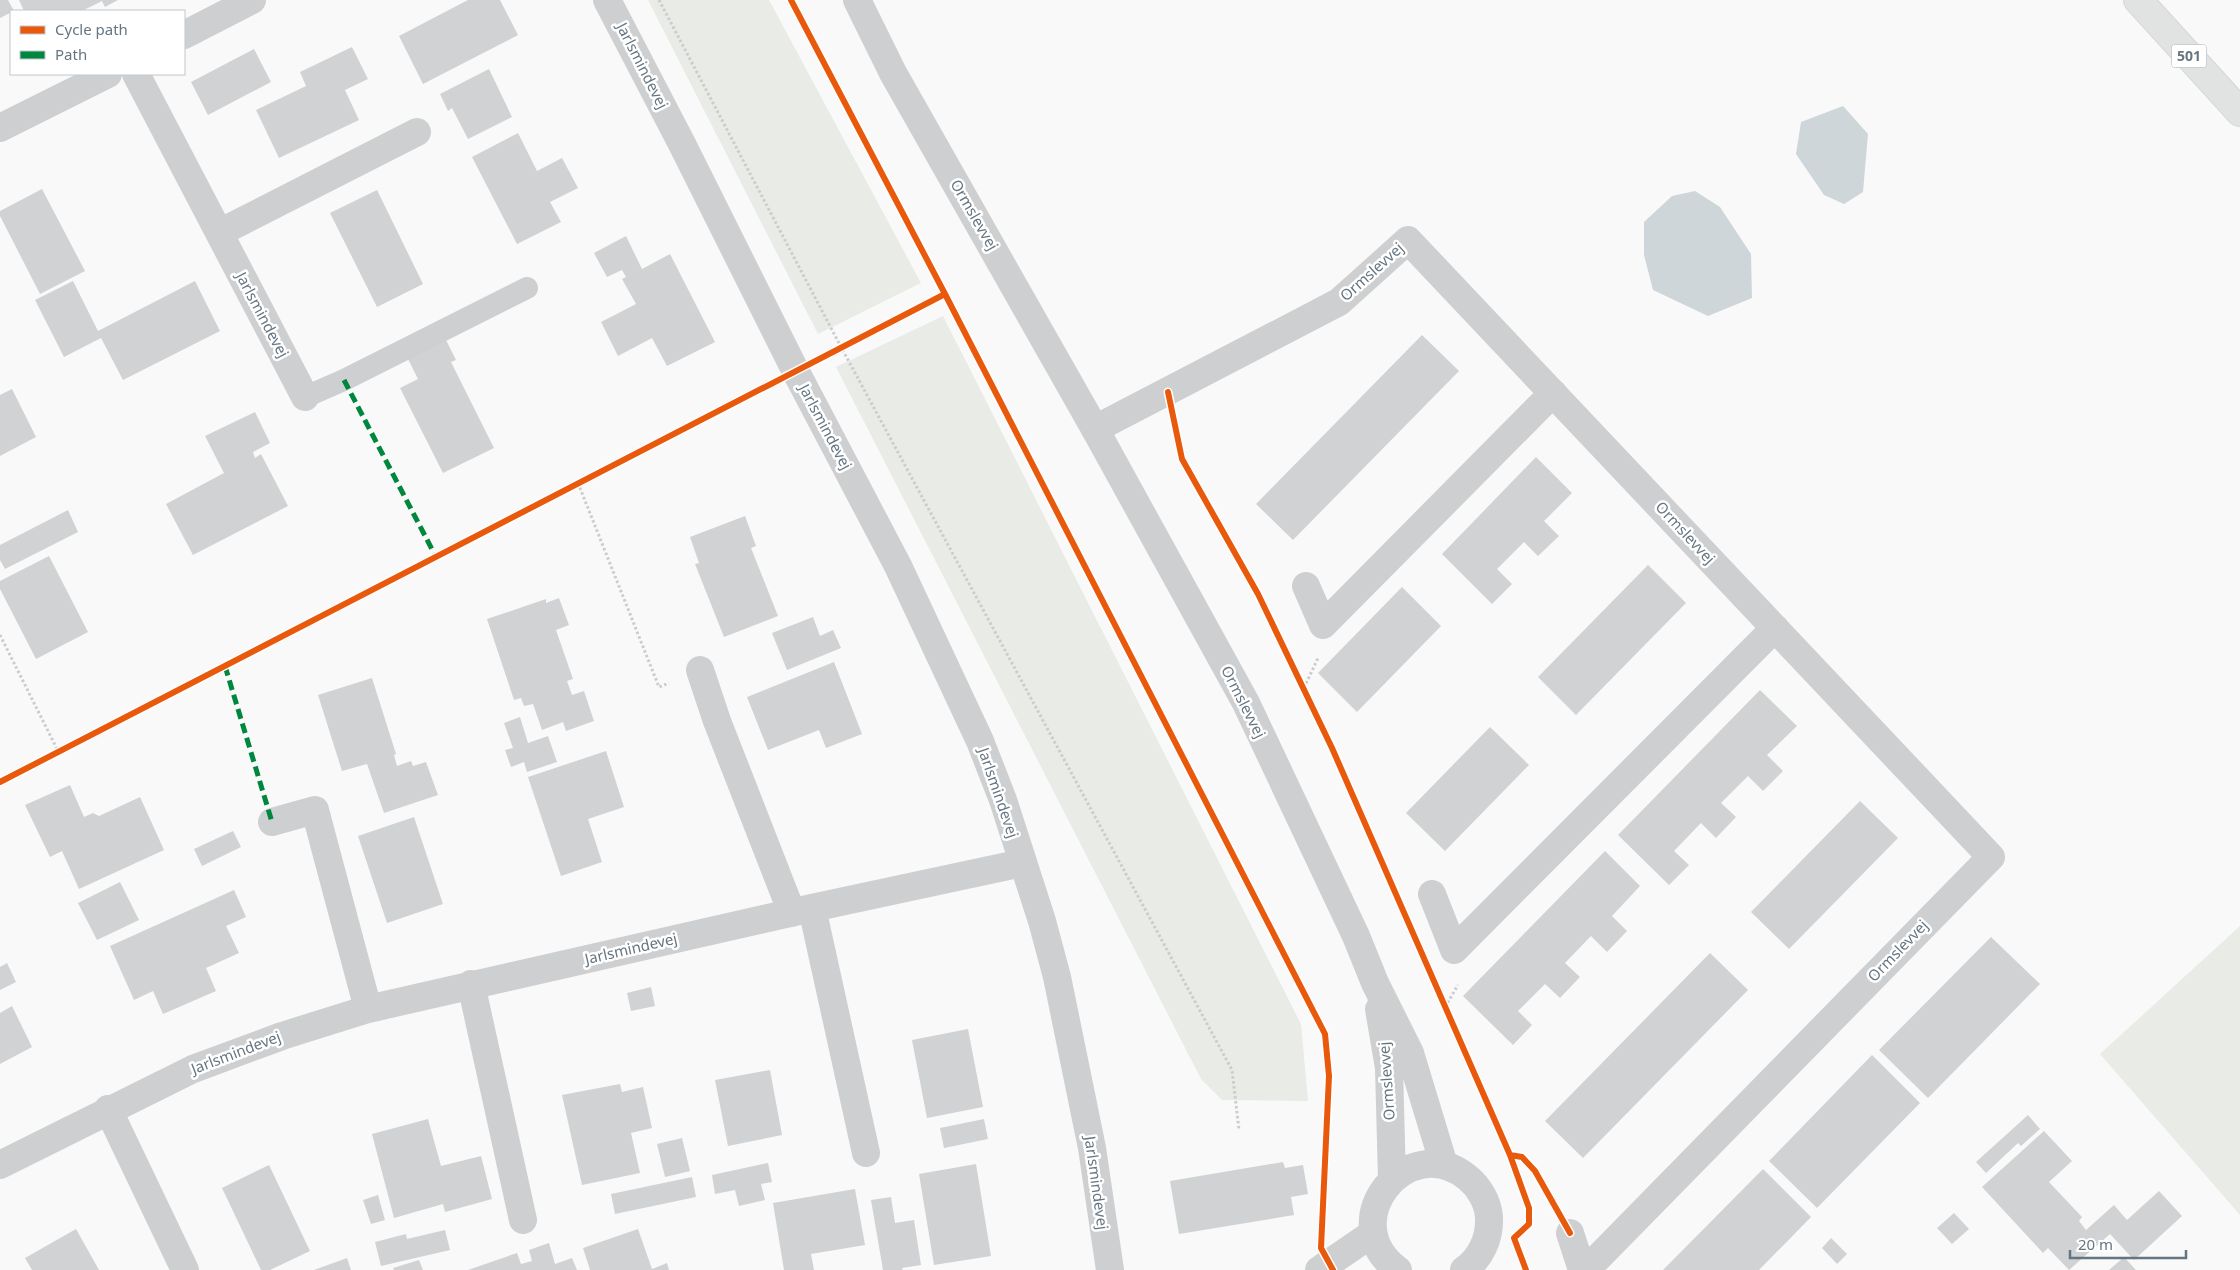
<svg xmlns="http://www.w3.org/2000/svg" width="2240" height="1270" viewBox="0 0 2240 1270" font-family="'Noto Sans',sans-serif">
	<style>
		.green { fill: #e8ebe6 }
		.water { fill: #ced6d9 }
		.building { fill: #d0d2d3 }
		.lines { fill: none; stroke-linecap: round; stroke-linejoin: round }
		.motorway-casing { stroke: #d5d6d6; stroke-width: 30 }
		.path { stroke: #cbcccd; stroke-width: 3; stroke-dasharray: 2.5 2.5; stroke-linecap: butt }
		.service { stroke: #cecfd0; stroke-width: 22 }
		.minor { stroke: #cecfd0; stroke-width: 28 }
		.tertiary { stroke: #cecfd0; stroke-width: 28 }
		.motorway { stroke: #e1e2e2; stroke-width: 28 }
		.quiet { stroke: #00873e; stroke-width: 5; stroke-dasharray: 10 5; stroke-linecap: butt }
		.cycleway-casing { stroke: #fff; stroke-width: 9 }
		.cycleway { stroke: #e8590c; stroke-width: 6 }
		.labels { text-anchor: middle; stroke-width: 5; stroke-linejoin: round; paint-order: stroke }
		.shield { fill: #fff; stroke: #939fa8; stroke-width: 1 }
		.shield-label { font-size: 14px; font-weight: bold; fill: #657683 }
		.street-label { font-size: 15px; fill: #657683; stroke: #fff }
	</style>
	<rect width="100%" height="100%" fill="#f9f9f9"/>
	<path class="green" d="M648,0H769L921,283L818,334Z
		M943,316L1301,1024L1308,1101L1222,1100L1201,1079L836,367Z
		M2240,926V1215L2100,1054Z"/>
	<path class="water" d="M1843,106L1868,134L1863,192L1844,204L1824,195L1796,154L1801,122Z
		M1695,191L1720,207L1751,254L1752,298L1708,316L1653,290L1644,255V222L1672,196Z"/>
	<path class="building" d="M0,0H8L14,11L0,18Z
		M19,0H118L105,7L102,1L82,11H24Z
		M468,0H500L518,35L423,84L399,36Z
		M352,47L368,79L345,90L359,120L279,158L256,110L306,86L300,72Z
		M254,49L271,82L208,115L191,82Z
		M489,69L512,117L468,139L452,108L448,111L440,94Z
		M518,133L537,171L562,158L578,188L550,202L561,222L517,244L472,157Z
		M42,189L85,271L40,294L0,216V211Z
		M377,190L423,284L377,307L330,213Z
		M626,236L642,269L670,254L715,342L667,366L652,338L618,356L601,322L636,304L622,279L626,277L622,270L607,277L594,253Z
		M73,281L98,331L195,281L220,331L123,380L101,338L64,357L35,300Z
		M1422,335L1459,371L1293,540L1256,504Z
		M446,340L456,360L451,362L494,448L443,473L400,388L418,379L408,359Z
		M12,389L36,437L0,456V395Z
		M255,412L270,443L253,452L255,458L261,454L288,506L193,555L166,504L224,473L205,436Z
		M1536,457L1572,493L1544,521L1559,536L1538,556L1524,542L1497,569L1512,584L1492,604L1442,554Z
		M68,510L78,532L5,569L0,560V545Z
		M745,516L756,546L751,548L778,616L724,637L695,564L699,563L690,537Z
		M49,556L88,632L36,659L0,589V581Z
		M1648,565L1686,603L1576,715L1538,677Z
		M1402,587L1441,626L1357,712L1318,673Z
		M559,598L569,625L556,630L573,679L567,681L572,695L584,691L594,721L566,731L563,722L542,730L533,704L524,706L521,698L514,700L487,619L546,599V603Z
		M813,617L820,636L833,630L841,648L787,670L772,633Z
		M834,662L862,734L826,748L819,730L768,750L747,697Z
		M372,678L396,754L394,755L397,766L411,761L413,766L426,762L438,795L384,813L367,764L342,771L318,695Z
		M1760,690L1797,726L1767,755L1783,771L1763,791L1748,776L1721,803L1736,817L1716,838L1701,823L1674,851L1689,865L1669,885L1618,835Z
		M520,717L528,743L548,736L557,762L527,772L524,762L511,767L505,750L513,748L504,723Z
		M1490,727L1529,765L1445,851L1406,813Z
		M606,751L624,807L588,819L602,862L561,876L528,777Z
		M70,785L84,817L93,813L99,816L140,797L164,850L79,889L62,851L50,857L25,805Z
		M1860,801L1898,838L1789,949L1751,912Z
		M414,817L443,904L387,923L358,836Z
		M233,831L241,847L202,866L194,849Z
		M1605,851L1640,886L1612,916L1627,931L1607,952L1591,936L1565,963L1580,977L1560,998L1545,984L1518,1011L1532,1025L1513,1045L1463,996Z
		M120,882L139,920L97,940L78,903Z
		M234,890L246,917L226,926L239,953L206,968L216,991L163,1014L153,991L134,1000L110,946Z
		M1991,937L2040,984L1928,1098L1879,1050Z
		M1710,953L1748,990L1583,1158L1545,1121Z
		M7,963L16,982L0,990V967Z
		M651,987L655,1006L631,1011L627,993Z
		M12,1006L32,1047L0,1064V1013Z
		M968,1029L983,1107L927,1118L912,1040Z
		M1872,1055L1920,1103L1817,1208L1769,1161Z
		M770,1070L782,1135L728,1146L715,1080Z
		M620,1084L622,1092L643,1087L652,1128L631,1133L640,1173L582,1185L562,1095Z
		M2028,1115L2040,1129L2021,1146L2018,1143L1986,1173L1976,1162Z
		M428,1119L441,1166L481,1156L492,1199L445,1212L443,1204L394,1218L372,1134Z
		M984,1119L988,1139L944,1148L940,1128Z
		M2044,1131L2072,1161L2049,1182L2082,1217L2079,1221L2086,1230L2114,1205L2127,1220L2159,1191L2182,1216L2134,1260L2110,1234L2069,1270L2048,1248L2043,1253L1982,1187Z
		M682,1138L690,1171L665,1177L657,1144Z
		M1283,1162L1285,1168L1303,1165L1308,1194L1291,1197L1294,1215L1179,1234L1170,1181Z
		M768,1163L772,1182L761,1184L765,1200L739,1206L735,1190L715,1194L712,1175Z
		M976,1164L991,1256L934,1265L919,1174Z
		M269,1165L310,1251L270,1270H261L222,1188Z
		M1763,1169L1811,1217L1759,1270H1663Z
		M692,1177L696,1197L615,1214L611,1194Z
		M855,1189L865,1245L811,1254L814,1270H784L773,1203Z
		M378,1195L385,1220L371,1224L363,1200Z
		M891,1197L895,1223L914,1220L921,1265L902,1268L903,1270H883L871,1200Z
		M1954,1213L1969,1229L1952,1244L1937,1228Z
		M76,1229L99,1270H32L25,1258Z
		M638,1229L652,1269L667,1263L669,1270H590L583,1248Z
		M445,1230L450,1250L381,1266L375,1242L406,1234L407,1239Z
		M1831,1238L1847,1254L1837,1264L1822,1248Z
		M549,1243L555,1264L572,1258L577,1270H468L517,1253L521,1264L532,1261L529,1250Z
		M2124,1257L2136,1270H2109Z
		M347,1258L351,1270H314Z
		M419,1260L423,1270H394L393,1268Z"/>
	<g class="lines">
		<g class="motorway-casing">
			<path id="motorway" d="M2138,0L2240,112"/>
		</g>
		<path class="path" d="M659,0L841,347L1232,1070L1239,1130
			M578,483L659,687L669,683
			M0,635L58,751
			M1304,688L1318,658
			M1445,1007L1458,985"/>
		<path class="service" d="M305,397L344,380L527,288"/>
		<path class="minor" d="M607,0L682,144L795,370L898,566L980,741L1003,800L1042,921L1057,977L1092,1148L1110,1270
			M184,35L252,0
			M136,74L305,397
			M0,128L108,74
			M219,233L417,132
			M1095,429L1339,302L1408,240L1991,857L1586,1270
			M1306,586L1323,625L1553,393
			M700,670L717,721L792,913
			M272,822L315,810L368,1009
			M1432,894L1454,950L1775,628
			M812,908L866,1153
			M471,984L523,1220
			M108,1109L185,1270
			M0,1165L193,1069L282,1036L368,1009L812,908L1022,863
			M1570,1233L1582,1270"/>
		<path class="tertiary" d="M857,0L893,73L1095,429L1246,703L1356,936L1375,983L1410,1053L1444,1165
			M1379,1009L1389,1068L1392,1179
			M1319,1270L1373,1233
			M1398,1270C1333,1223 1407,1128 1468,1178C1479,1187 1488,1202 1489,1217C1490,1238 1481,1258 1464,1270"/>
		<use href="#motorway" class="motorway"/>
		<path class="quiet" d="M344,380L436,557
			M225,666L272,822"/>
		<g class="cycleway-casing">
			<path id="cycleway" d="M791,0L945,294L1325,1034L1329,1076L1321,1248L1333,1270
				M1168,392L1182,459L1258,594L1332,748L1510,1155L1529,1208V1224L1514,1238L1526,1270
				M0,782L945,294
				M1510,1155L1522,1157L1535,1171L1570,1233"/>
		</g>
		<use href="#cycleway" class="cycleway"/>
	</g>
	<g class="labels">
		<rect class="shield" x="2171.5" y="44.5" width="35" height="23" rx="4"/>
		<g class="shield-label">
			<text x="2189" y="61">501</text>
		</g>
		<g class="street-label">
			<text transform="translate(642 66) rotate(63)" y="5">Jarlsmindevej</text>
			<text transform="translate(974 215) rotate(60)" y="5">Ormslevvej</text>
			<text transform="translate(1372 272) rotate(-42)" y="5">Ormslevvej</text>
			<text transform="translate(262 315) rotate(62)" y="5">Jarlsmindevej</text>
			<text transform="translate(825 427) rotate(62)" y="5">Jarlsmindevej</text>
			<text transform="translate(1685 533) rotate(47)" y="5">Ormslevvej</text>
			<text transform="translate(1243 702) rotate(63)" y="5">Ormslevvej</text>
			<text transform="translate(998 793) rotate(71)" y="5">Jarlsmindevej</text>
			<text transform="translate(631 949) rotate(-13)" y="5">Jarlsmindevej</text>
			<text transform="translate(1898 951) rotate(-46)" y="5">Ormslevvej</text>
			<text transform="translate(236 1053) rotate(-21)" y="5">Jarlsmindevej</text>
			<text transform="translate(1387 1081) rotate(-94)" y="5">Ormslevvej</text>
			<text transform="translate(1096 1183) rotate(82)" y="5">Jarlsmindevej</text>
		</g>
	</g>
	<rect x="10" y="10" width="175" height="65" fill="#ffffff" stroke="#c1c8cd"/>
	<rect x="20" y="26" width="25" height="8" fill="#e8590c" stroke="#c1c8cd"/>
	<text x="55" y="35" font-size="15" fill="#657683">Cycle path</text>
	<rect x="20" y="51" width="25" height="8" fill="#00873e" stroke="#c1c8cd"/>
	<text x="55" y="60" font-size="15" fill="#657683">Path</text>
	<path d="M2070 1250v8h116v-8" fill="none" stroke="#657683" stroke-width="2.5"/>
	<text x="2078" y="1250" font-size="15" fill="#657683" stroke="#ffffff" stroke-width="4" paint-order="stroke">20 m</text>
</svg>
